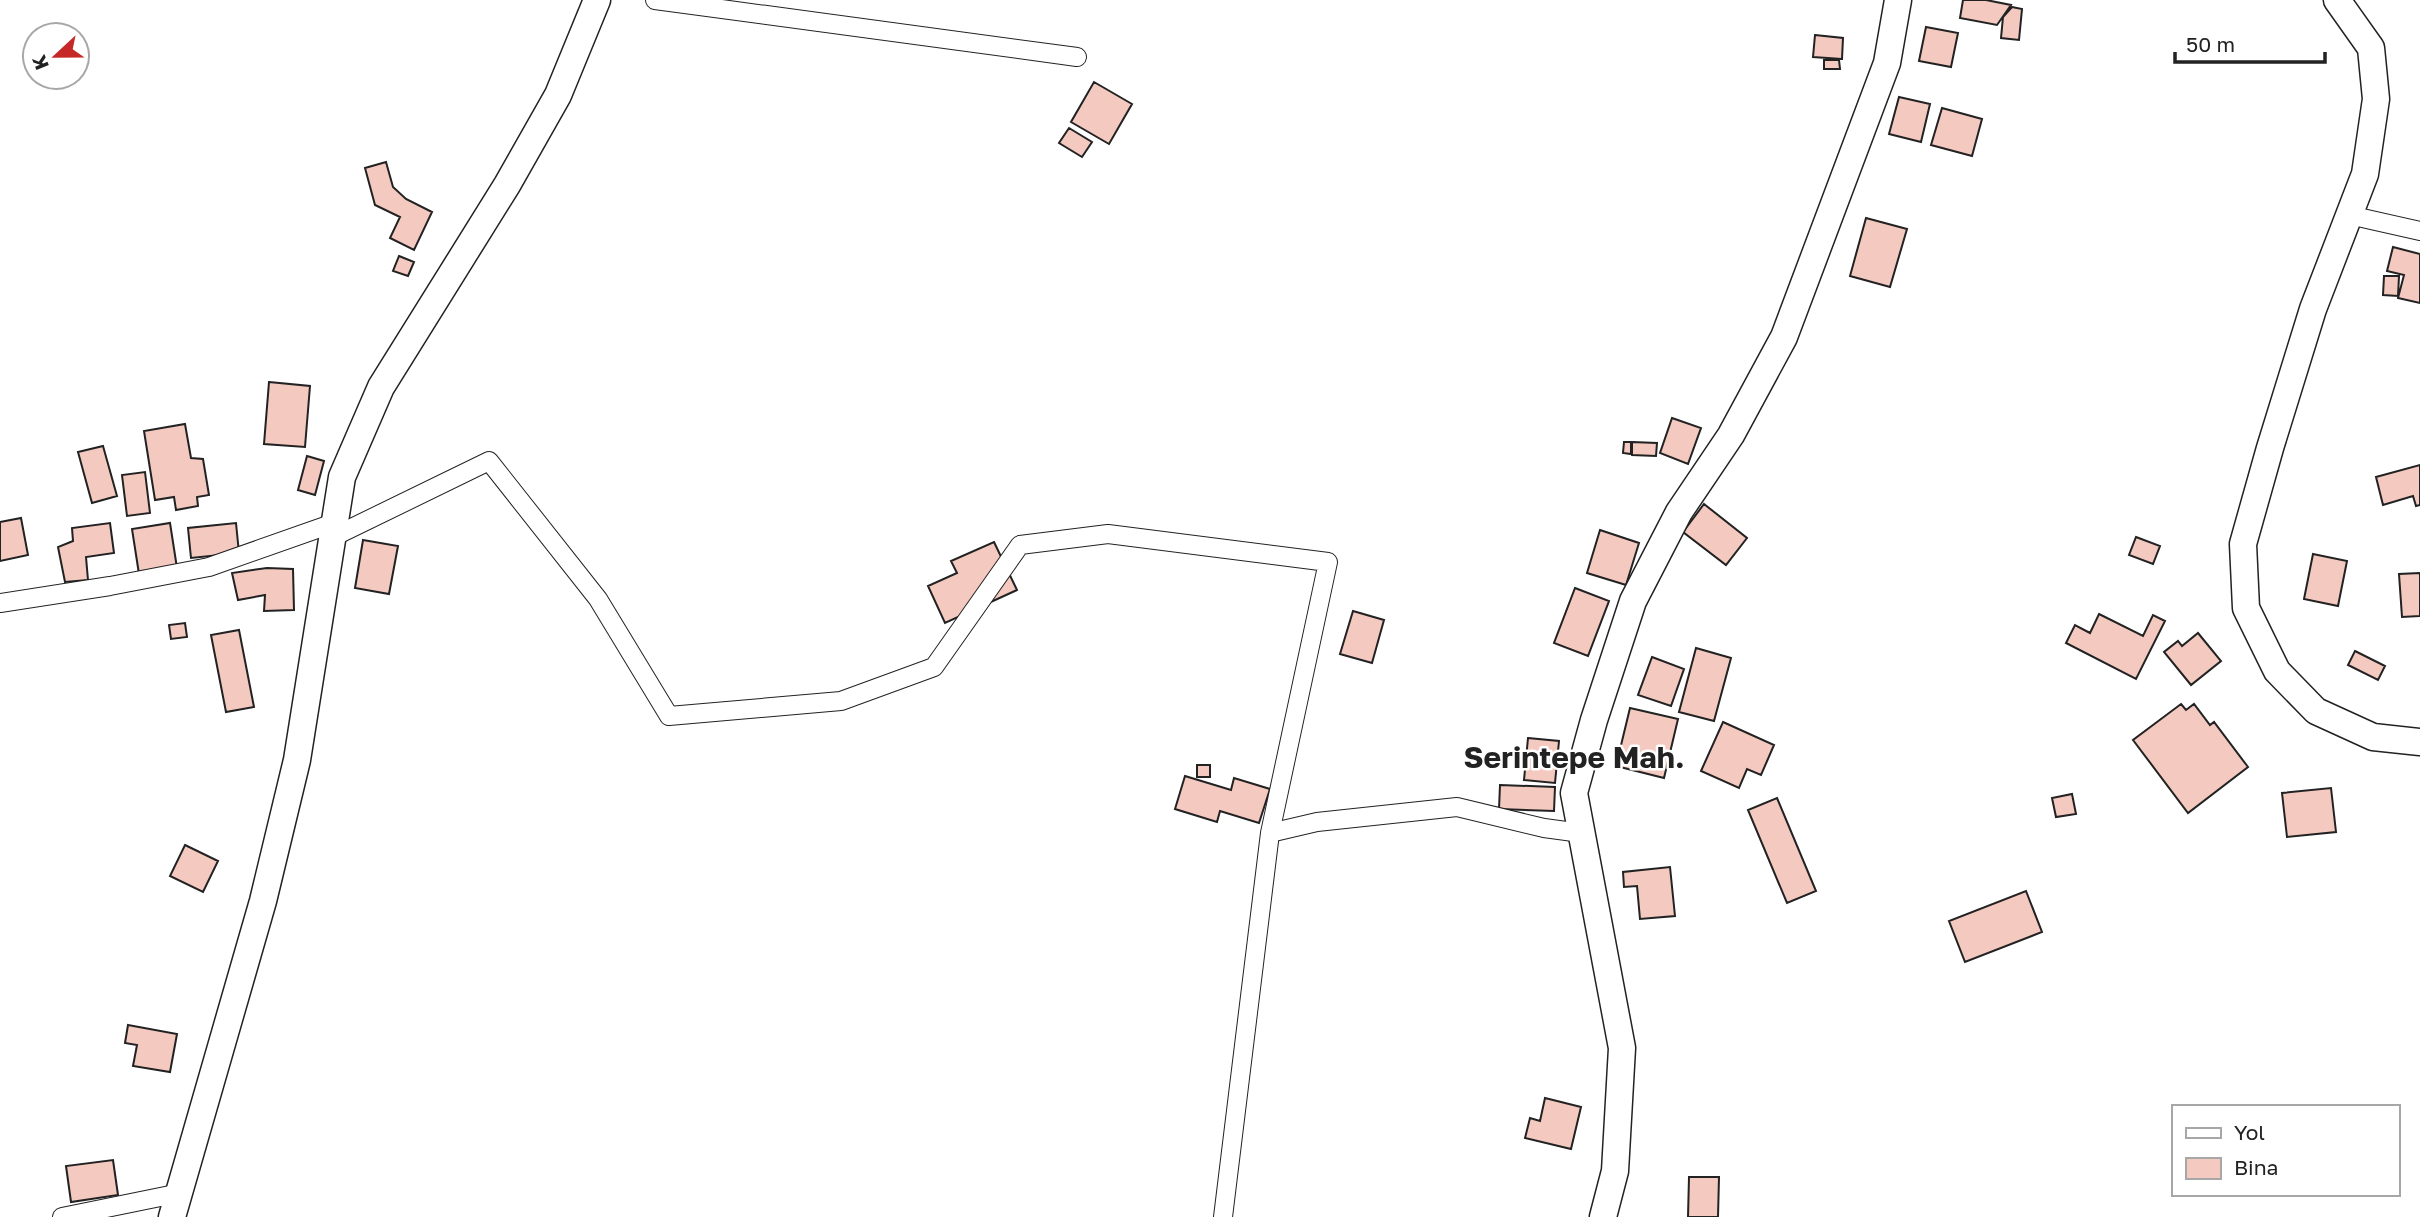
<svg xmlns="http://www.w3.org/2000/svg" width="2420" height="1217" viewBox="0 0 2420 1217" font-family="'Golos Text',sans-serif">
	<style>
		.building { fill: #f3c9c0; stroke: #222; stroke-width: 2 }
		.lines { fill: none; stroke-linecap: round; stroke-linejoin: round }
		.street-casing { stroke: #222; stroke-width: 20 }
		.secondary-casing { stroke: #222; stroke-width: 29 }
		.street { stroke: #fff; stroke-width: 18 }
		.secondary { stroke: #fff; stroke-width: 26 }
		.labels { text-anchor: middle; stroke-width: 5; stroke-linejoin: round; paint-order: stroke }
		.district-label { font-size: 30px; font-weight: bold; fill: #222; stroke: #fff }
	</style>
	<rect width="100%" height="100%" fill="#fff"/>
	<path class="building" d="M1963,0H1986L2011,5L1997,25L1960,18Z
		M2012,7L2022,9L2019,40L2001,38L2003,17Z
		M1926,27L1958,33L1951,67L1919,61Z
		M1815,35L1843,38L1842,59L1813,57Z
		M1824,60H1839L1840,69H1824Z
		M1094,82L1132,104L1109,144L1071,122Z
		M1899,97L1930,104L1921,142L1889,134Z
		M1942,108L1982,119L1972,156L1931,145Z
		M1069,128L1092,142L1082,157L1059,143Z
		M386,162L393,187L406,199L432,212L414,250L390,238L400,217L375,205L365,168Z
		M1866,218L1907,229L1890,287L1850,276Z
		M2393,247L2420,254V303L2398,298L2404,275L2387,271Z
		M399,256L414,262L408,276L393,271Z
		M2384,276H2399L2398,296L2383,295Z
		M269,382L310,386L305,447L264,444Z
		M1672,418L1701,428L1688,464L1660,453Z
		M185,424L191,458L203,459L209,495L197,497L198,506L176,510L174,497L155,500L144,431Z
		M1624,442H1631V454L1623,453Z
		M1632,442L1657,443L1656,456L1632,455Z
		M103,446L117,496L92,503L78,452Z
		M307,456L324,461L315,495L298,490Z
		M2420,465V505L2416,506L2413,496L2383,505L2376,477Z
		M145,472L150,513L127,516L122,475Z
		M1704,504L1747,538L1726,565L1683,532Z
		M21,518L28,555L0,561V522Z
		M110,523L114,553L86,557L88,580L65,582L58,547L73,541L72,528Z
		M170,523L177,568L139,574L132,529Z
		M236,523L239,553L191,558L188,528Z
		M1600,530L1639,543L1626,585L1587,573Z
		M2136,537L2160,546L2153,564L2129,555Z
		M363,540L398,546L389,594L355,588Z
		M994,542L1017,590L945,623L928,586L957,573L951,561Z
		M2313,554L2347,561L2338,606L2304,599Z
		M267,568L293,569L294,610L264,611L265,595L238,600L232,573Z
		M2420,573V616L2402,617L2399,574Z
		M1575,588L1609,601L1588,656L1554,643Z
		M1353,611L1384,620L1372,663L1340,654Z
		M2099,614L2143,636L2153,615L2165,621L2136,679L2066,643L2075,625L2090,633Z
		M185,623L187,637L171,639L169,625Z
		M239,630L254,707L226,712L211,635Z
		M2198,633L2221,661L2191,685L2164,652L2178,641L2182,646Z
		M1696,648L1731,658L1714,721L1679,712Z
		M2355,651L2385,666L2378,680L2348,665Z
		M1652,657L1684,669L1671,706L1638,695Z
		M2181,704L2186,710L2194,704L2210,725L2214,722L2248,767L2188,813L2133,740Z
		M1630,708L1678,719L1664,778L1616,766Z
		M1723,722L1774,745L1761,775L1747,769L1739,788L1701,771Z
		M1528,738L1559,741L1555,783L1524,780Z
		M1197,765H1210V777H1197Z
		M1185,776L1231,790L1234,778L1270,789L1259,823L1220,811L1217,822L1175,809Z
		M1500,785L1555,787L1554,811L1499,809Z
		M2331,788L2336,832L2287,837L2282,793Z
		M2072,794L2076,814L2056,817L2052,798Z
		M1777,798L1816,891L1787,903L1748,810Z
		M185,845L218,861L203,892L170,876Z
		M1670,867L1675,916L1640,919L1637,886L1624,887L1623,872Z
		M2026,891L2042,932L1965,962L1949,921Z
		M128,1025L177,1034L170,1072L133,1066L137,1045L125,1043Z
		M1545,1098L1581,1107L1571,1149L1525,1138L1530,1118L1540,1121Z
		M113,1160L118,1195L71,1202L66,1166Z
		M1689,1177H1719L1718,1217H1688Z"/>
	<g class="lines">
		<g class="street-casing">
			<path id="street" d="M655,0L1077,57
				M2349,215L2420,231
				M331,538L489,461L598,599L669,716L841,701L934,667L1020,545L1108,534L1328,562L1270,833
				M0,603L110,586L209,567L334,523
				M62,1217L180,1193
				M1223,1217L1270,833L1317,822L1457,807L1544,828L1581,833"/>
		</g>
		<g class="secondary-casing">
			<path id="secondary" d="M2337,0L2371,48L2376,99L2365,174L2313,309L2270,448L2243,544L2246,608L2277,671L2316,711L2373,737L2420,742
				M172,1217L263,901L297,760L342,477L381,387L507,185L558,95L597,0
				M1603,1217L1615,1171L1622,1048L1574,793L1594,720L1633,601L1679,512L1731,435L1784,337L1887,63L1898,0"/>
		</g>
		<use href="#street" class="street"/>
		<use href="#secondary" class="secondary"/>
	</g>
	<g class="labels">
		<g class="district-label">
			<text x="1574" y="768">Serintepe Mah.</text>
		</g>
	</g>
	<rect x="2172" y="1105" width="228" height="91" fill="#ffffff" stroke="#a7a7a7" stroke-width="2"/>
	<rect x="2186" y="1128" width="35" height="10" fill="#ffffff" stroke="#a7a7a7" stroke-width="2"/>
	<text x="2234" y="1140" font-size="21" fill="#222222">Yol</text>
	<rect x="2186" y="1158" width="35" height="21" fill="#f3c9c0" stroke="#a7a7a7" stroke-width="2"/>
	<text x="2234" y="1175" font-size="21" fill="#222222">Bina</text>
	<g transform="translate(56 56) rotate(248)"><circle r="33" fill="#ffffff" stroke="#a7a7a7" stroke-width="2"/>
	<path d="M0-5L12 26L0 18L-12 26Z" fill="#c62828"/>
	<text y="-10" font-size="19" font-weight="bold" text-anchor="middle" fill="#222222">K</text>
	</g>
	<path d="M2175 52v10h150v-10" fill="none" stroke="#222222" stroke-width="3.5"/>
	<text x="2186" y="52" font-size="21" fill="#222222" stroke="#ffffff" stroke-width="5" paint-order="stroke">50 m</text>
</svg>
